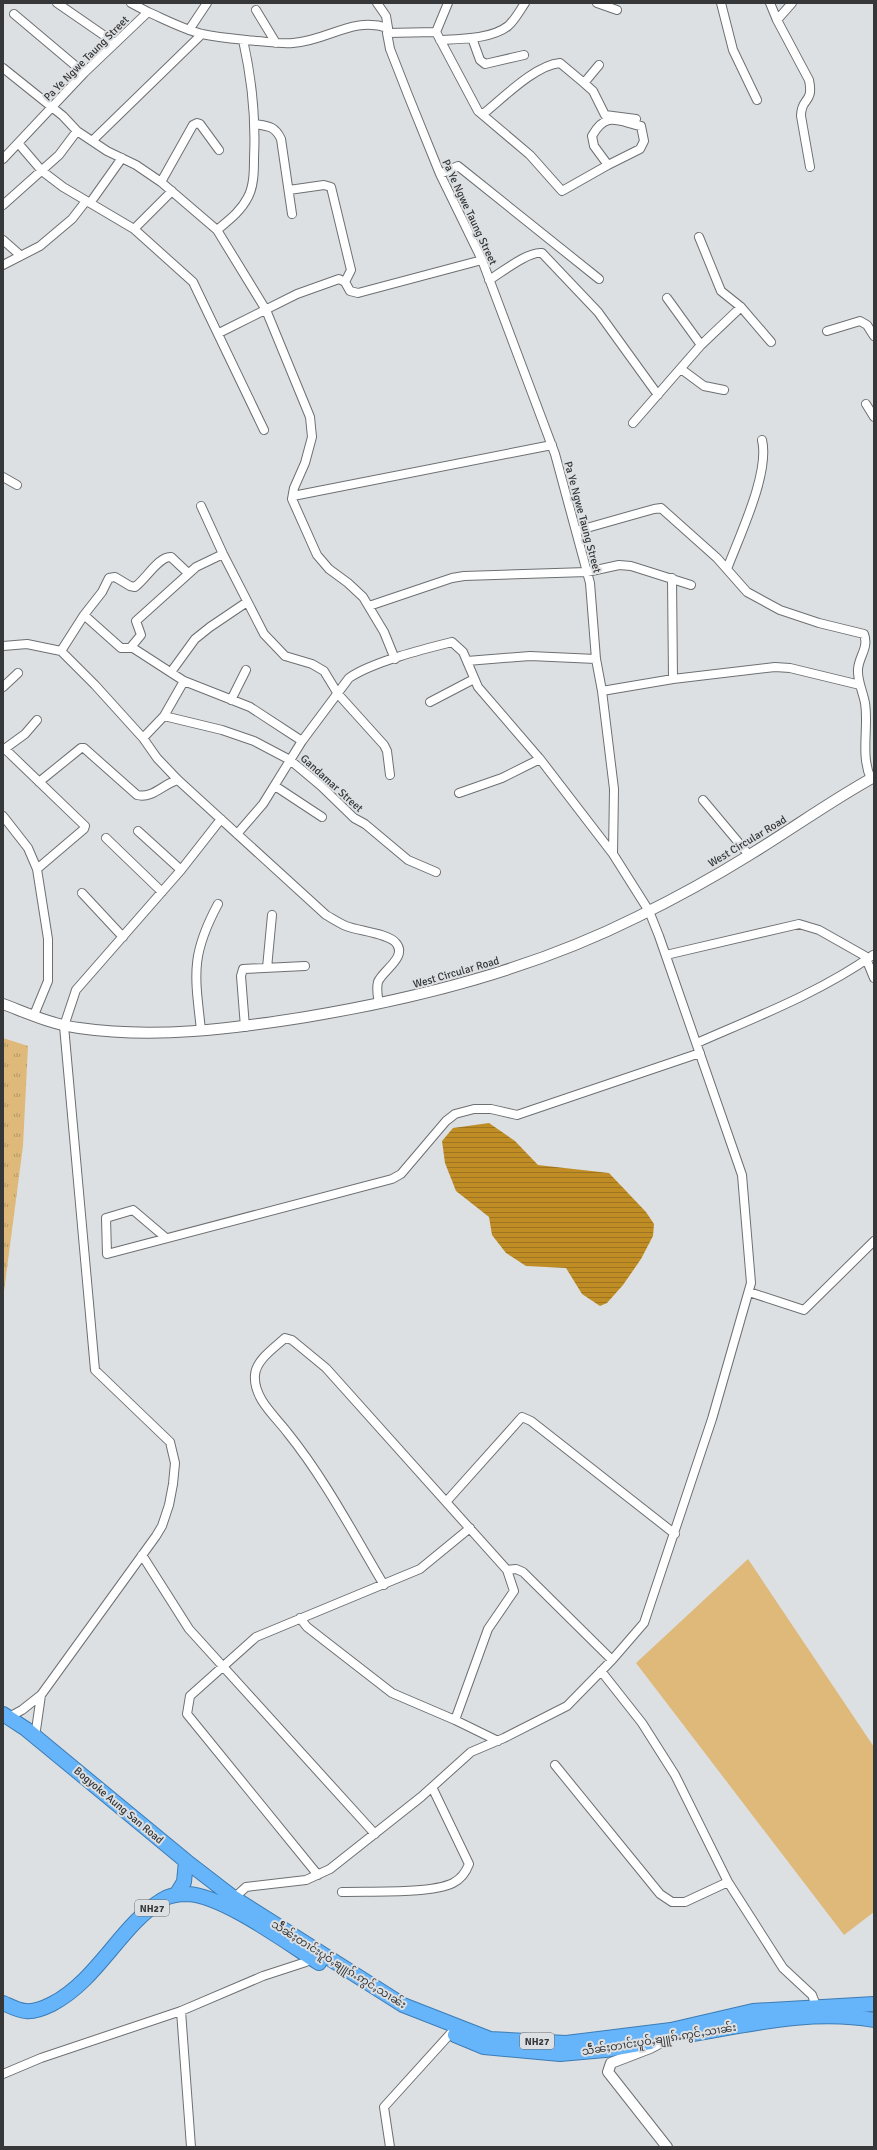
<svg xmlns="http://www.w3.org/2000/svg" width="877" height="2150" viewBox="0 0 877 2150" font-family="Signika,'Noto Sans Myanmar',sans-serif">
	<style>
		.grass { fill: url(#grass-tufts) }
		.garden { fill: #deb979 }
		.water { fill: url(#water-rules) }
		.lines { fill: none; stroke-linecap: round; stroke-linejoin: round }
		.minor-casing { stroke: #6d7072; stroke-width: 10 }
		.tertiary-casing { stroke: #6d7072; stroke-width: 12 }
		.trunk-casing { stroke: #3c7cb5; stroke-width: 16 }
		.minor { stroke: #fff; stroke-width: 8 }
		.tertiary { stroke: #fff; stroke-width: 10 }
		.trunk { stroke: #66b4fa; stroke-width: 14 }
		.labels { text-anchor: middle; stroke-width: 4; stroke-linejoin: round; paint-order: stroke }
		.shield { fill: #dde0e3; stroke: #686a6b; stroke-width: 1 }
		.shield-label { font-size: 10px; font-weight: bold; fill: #363738 }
		.street-label { font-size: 11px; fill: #363738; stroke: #dde0e3 }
	</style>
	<defs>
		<pattern id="grass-tufts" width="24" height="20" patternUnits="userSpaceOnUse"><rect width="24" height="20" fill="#deb979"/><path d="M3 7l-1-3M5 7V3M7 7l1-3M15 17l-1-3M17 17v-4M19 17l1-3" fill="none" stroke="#b59764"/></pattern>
		<pattern id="water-rules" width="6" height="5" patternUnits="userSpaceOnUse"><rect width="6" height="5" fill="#c08d25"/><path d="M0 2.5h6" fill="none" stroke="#9d7421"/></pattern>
	</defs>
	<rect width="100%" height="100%" fill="#dde0e3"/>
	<path class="grass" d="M3,1038L28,1046L23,1146L3,1299Z"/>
	<path class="garden" d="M748,1559L874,1747V1912L844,1935L636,1663Z"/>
	<path class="water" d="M489,1123L515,1141L538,1165L609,1173L646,1212L654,1224L653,1236L641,1259L623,1285L607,1303L600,1306L582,1294L566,1268L526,1266L506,1253L492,1235L489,1217L456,1191L445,1163L442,1141L453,1128Z"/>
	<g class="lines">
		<g class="minor-casing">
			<path id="minor" d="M57,3L115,43
				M131,3L148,12
				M377,3L386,16L388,28
				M597,3L617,10
				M721,3L733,50L757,100
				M770,3L777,20L809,80C814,104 801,97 801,116L810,167
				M256,10L276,43
				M14,14L84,73
				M777,20L792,3
				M189,30L207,3
				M436,32L478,111L530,155L562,191L608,165L594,146L592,136C606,111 617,121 641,126L644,141L640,149L608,165
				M436,32L448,3
				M387,33L436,32
				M472,38L480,60L485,64L524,55
				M440,40C460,39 492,39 508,26C515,20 520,10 525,3
				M3,68L63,116L77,131L107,151L136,165L161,182L217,230L266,310L310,417L312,437L305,463L294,488L292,499L317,555L329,569L348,583L363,597L384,632L395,659
				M584,83L593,91L605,115L636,119
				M483,114C502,99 535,65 560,63L584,83L599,65
				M255,124C268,126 275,126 281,139L292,214
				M92,141L202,34
				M18,143L42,171L63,187L134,229L193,282L264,430
				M3,159L84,73L148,12C166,20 183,29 202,34C220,38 238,39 257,41C269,42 281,44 293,43C328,41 352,16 388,28L387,33L390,49L408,95L440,174L482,260L555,454L590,583L596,659L602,691L614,789L613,854L649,911L659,936L742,1175L751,1283L712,1419L644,1623L612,1660L567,1706L504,1738L471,1752L421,1797L330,1869L306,1880L246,1887L234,1898
				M440,174L458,166L599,279
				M161,182L193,125L197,123L200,124L219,150
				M289,190L324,185L331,187L351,270L345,282
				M90,203L122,158
				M3,205L59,155L77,131
				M134,229L172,191
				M217,230C229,220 241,211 248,197C254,186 254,170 254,158C256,117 252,80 243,40
				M699,237L721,291L741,307L771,342
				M3,240L20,255
				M3,265L40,246L72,219L86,201
				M489,280C501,273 528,251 542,253L598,312L658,395
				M667,298L701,345
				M827,331L860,321L867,325L874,336
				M219,333L297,294L339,279L345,282L350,291L358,293L482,260
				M681,369L704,386L724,390
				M866,404L874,417
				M633,423L701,345L741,307
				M3,477L17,485
				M293,496L552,445
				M201,506L223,554L264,634L285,656L312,664L324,671L338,694L384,745L387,751L390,775
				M576,531L654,509L661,508L717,558L747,592L780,610L819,623L864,634C869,648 859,656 858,669C857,680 863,692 865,703C869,728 860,755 871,779
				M727,569C739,537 770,473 762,440
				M672,578L673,679
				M369,606L452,578L464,576L587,572L619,565L631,566L691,585
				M84,615L121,648H133L184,681L250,707L302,741
				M3,646L27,644L61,651L95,685L143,738L157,758L178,780L326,915C333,919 339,923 346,926C358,931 388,933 396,943C408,957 382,971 378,982C376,990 378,997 379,1004
				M131,647L141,635L136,621L196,567L223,554
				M61,651L84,615L102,592L109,578L115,577L130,586L135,587C146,579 159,556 171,557L188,573
				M467,661L530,656L596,659
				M171,672L195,639L210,627L247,602
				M3,687L18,673
				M602,691L673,679L775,667L790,668L860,685
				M231,700L246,670
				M430,702L474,679
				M164,716L184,681
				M143,738L164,716L222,730L254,741L290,760L321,786L354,818L365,824L408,860L436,872
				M5,749L85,826L84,829L37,869
				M3,750L25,734L37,720
				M39,782L81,748H84L137,795C153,799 164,783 178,780
				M275,786L322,817
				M459,793L502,778L540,759
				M703,800L749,855
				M3,816L28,848L37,869L48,939V981L34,1015
				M138,831L181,870
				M237,834L263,804L302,741L349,678C372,662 424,649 452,642L463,652L478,687L540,759L613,854
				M106,838L162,892
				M82,893L123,937
				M666,955L799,924L819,930L865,956L874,978
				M267,968L272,915
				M245,1027L241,976L243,969L305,966
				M201,1030C195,975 190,956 218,904
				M697,1043C756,1017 819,993 873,955
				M166,1238L133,1210L106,1218L107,1254L392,1179L401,1174L446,1121L455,1114L474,1109H491L517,1115L700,1053
				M749,1292L804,1310L874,1241
				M446,1502L522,1417L531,1421L675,1534
				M142,1555L189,1629L375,1834
				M384,1585C353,1533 325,1479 287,1432C275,1416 253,1398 255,1375C256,1360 274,1348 285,1338L292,1340L326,1368L507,1570L516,1569L523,1572L612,1660
				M300,1618L307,1627L392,1693L455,1720L498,1741
				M601,1671L642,1723L675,1775L728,1882L783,1968L812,1995L817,2008
				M9,1717L22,1710L41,1695L156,1536L162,1526L169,1505L173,1484L175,1463L170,1442L95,1370L64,1026L76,990L181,870L221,819
				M455,1720L488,1629L514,1591L507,1570
				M35,1737L41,1695
				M555,1765L660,1894L672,1902H685L728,1882
				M318,1875L187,1714L190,1696L256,1637L420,1569L470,1528
				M342,1892C369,1891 431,1894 453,1883C461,1879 466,1872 469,1864L432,1787
				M181,2011L191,2147
				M3,2074L41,2058L181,2011L263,1976L306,1962L309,1957
				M390,2147L384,2107L451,2033"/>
		</g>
		<g class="tertiary-casing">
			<path id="tertiary" d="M3,1004C27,1013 53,1025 79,1028C155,1039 231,1029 306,1017C420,998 533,969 637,917C676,898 714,877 751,854C792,829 832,800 874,777
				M667,2147L608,2072L611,2063L650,2048L669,2038"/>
		</g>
		<g class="trunk-casing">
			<path id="trunk" d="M3,1714L26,1729L186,1861L234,1898L403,2005L490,2039L566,2043L671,2030L753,2011L874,2004
				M176,1895L184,1882L186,1861
				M3,2003C10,2006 19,2011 26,2011C35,2012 44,2008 52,2004C98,1980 120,1926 162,1900C169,1895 179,1894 188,1894C224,1896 287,1943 319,1963
				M693,2034C752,2024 814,2009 874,2020
				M455,2035L484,2047L560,2054L605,2050L650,2042"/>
		</g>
		<use href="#minor" class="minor"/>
		<use href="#tertiary" class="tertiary"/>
		<use href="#trunk" class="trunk"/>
	</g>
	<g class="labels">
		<g class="shield">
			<rect x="135" y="1900" width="34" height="16" rx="3"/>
			<rect x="520" y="2033" width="34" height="16" rx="3"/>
		</g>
		<g class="shield-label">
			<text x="152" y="1912">NH27</text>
			<text x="537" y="2045">NH27</text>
		</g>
		<g class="street-label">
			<text transform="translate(86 58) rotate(-45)" y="4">Pa Ye Ngwe Taung Street</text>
			<text transform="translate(470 212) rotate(65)" y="4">Pa Ye Ngwe Taung Street</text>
			<text transform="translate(583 517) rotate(75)" y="4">Pa Ye Ngwe Taung Street</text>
			<text transform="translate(332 783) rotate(42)" y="4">Gandamar Street</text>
			<text transform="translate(747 841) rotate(-31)" y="4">West Circular Road</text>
			<text transform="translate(456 972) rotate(-16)" y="4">West Circular Road</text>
			<text transform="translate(119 1805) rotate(40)" y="4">Bogyoke Aung San Road</text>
			<text transform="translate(339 1964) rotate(32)" y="4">သဵႅၼ်ႈတၢင်းပူဝ်ႇၶျူၵ်ႉဢွင်ႇသၢၼ်း</text>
			<text transform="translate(659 2039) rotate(-9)" y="4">သဵႅၼ်ႈတၢင်းပူဝ်ႇၶျူၵ်ႉဢွင်ႇသၢၼ်း</text>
		</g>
	</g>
	<rect width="877" height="2150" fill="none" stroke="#363738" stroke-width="8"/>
</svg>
